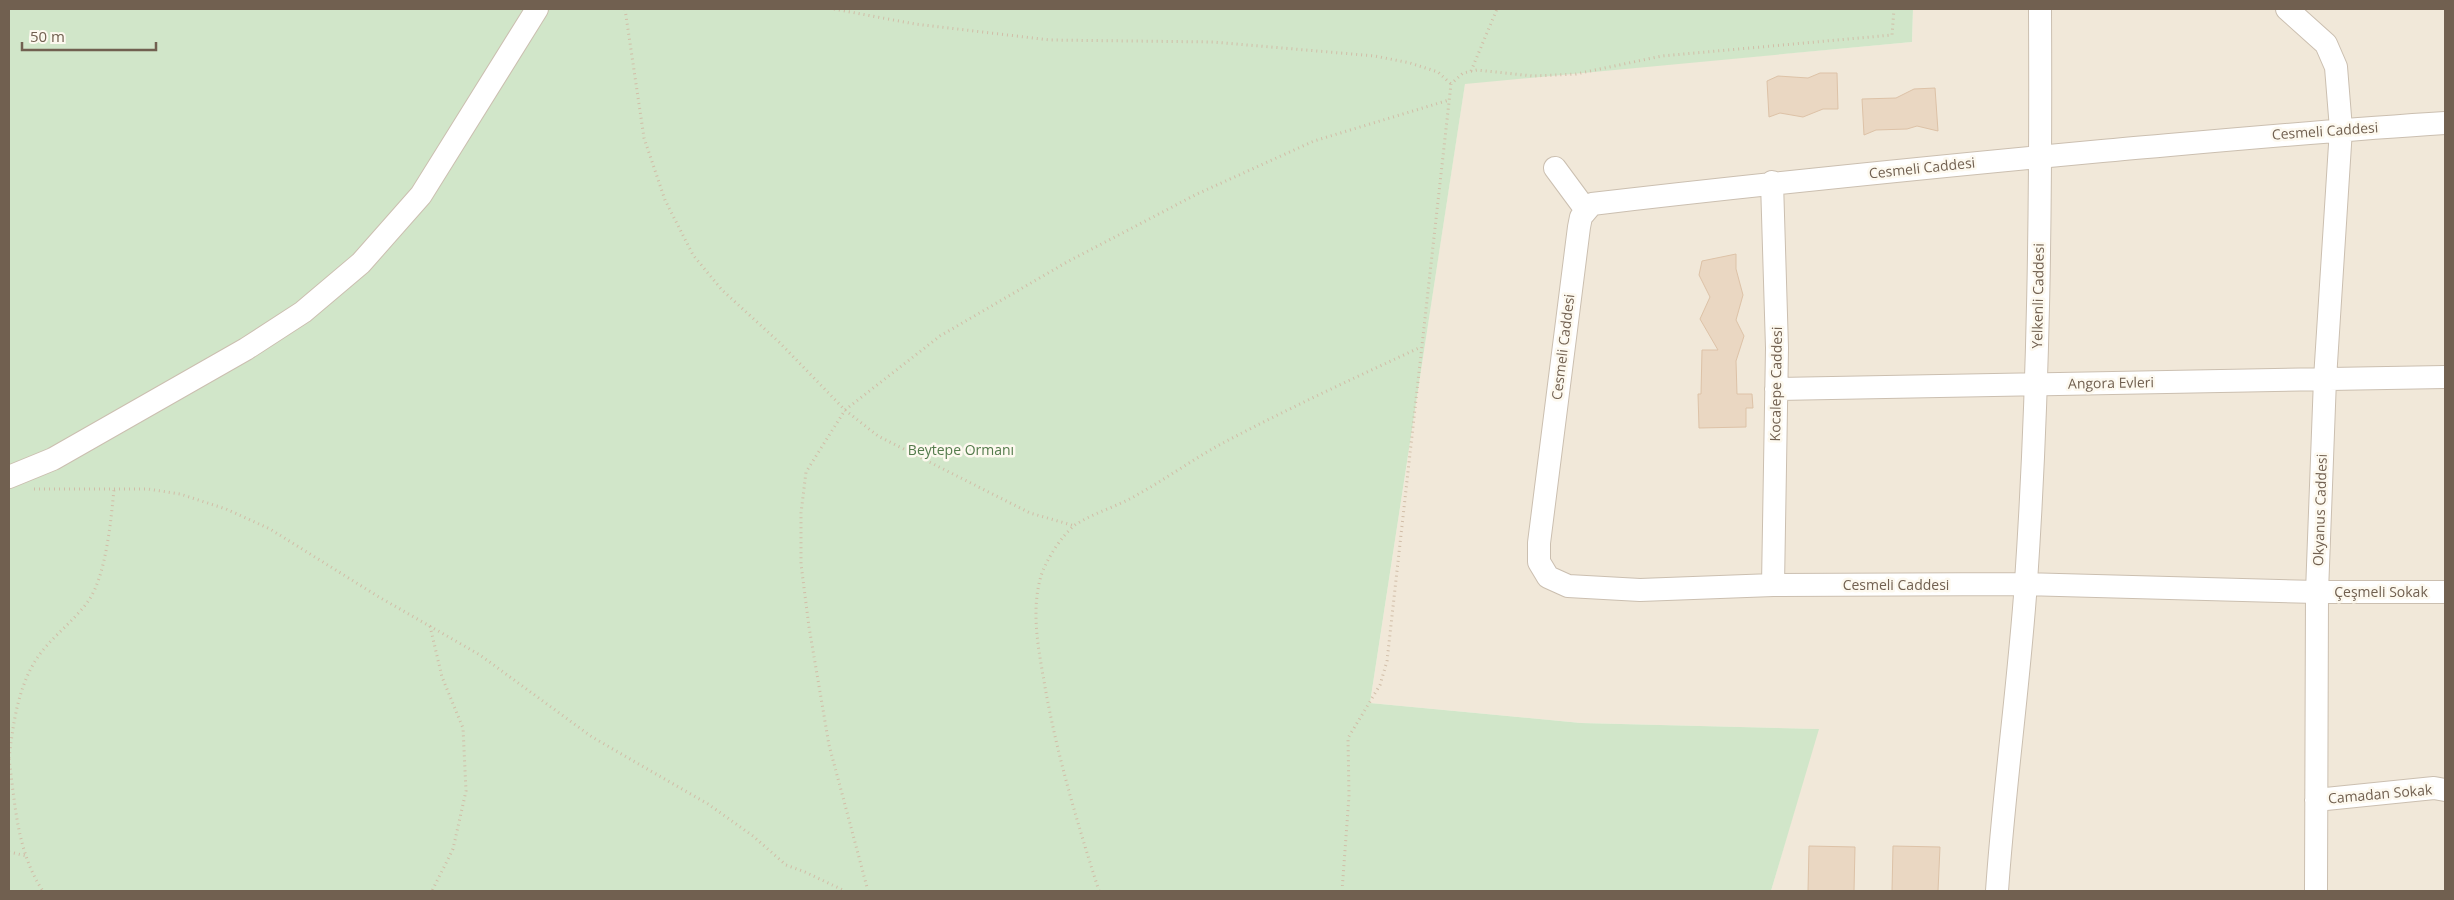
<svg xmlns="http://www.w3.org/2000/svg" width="2454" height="900" viewBox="0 0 2454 900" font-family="'Open Sans',sans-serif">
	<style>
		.residential { fill: #f1e8d9 }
		.green { fill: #d1e6c9 }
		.building { fill: #ead7c2; stroke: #ddc2a7 }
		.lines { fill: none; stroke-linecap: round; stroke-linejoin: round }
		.minor-casing { stroke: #cbbfb0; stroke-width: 24 }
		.path { stroke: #d1bda7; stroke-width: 3; stroke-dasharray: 1 4; stroke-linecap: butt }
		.minor { stroke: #fff; stroke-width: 22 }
		.labels { text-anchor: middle; stroke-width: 5; stroke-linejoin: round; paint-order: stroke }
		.street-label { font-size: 14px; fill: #716050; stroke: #fdf9ef }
		.park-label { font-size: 14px; fill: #547b4c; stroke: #fdf9ef }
	</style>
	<rect width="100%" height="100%" fill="#faf6e9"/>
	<path class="residential" d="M1913,9H2445V891H1771L1818,729L1581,723L1370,703L1465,83L1912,42Z"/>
	<path class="green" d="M9,9H1913L1912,42L1465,84L1370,703L1581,723L1819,729L1771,891H9Z"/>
	<path class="building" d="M1820,73H1837L1838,109H1823L1803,117L1780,113L1769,117L1767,81L1778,76L1808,78Z
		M1935,88L1938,131L1917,126L1907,129L1876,130L1864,135L1862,99L1896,98L1914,89Z
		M1736,254V269L1743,295L1736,320L1744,336L1736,361L1737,394H1752L1753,408H1746V427L1699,428L1698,394H1701L1702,350H1718L1700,319L1710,297L1699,275L1702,261Z
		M1809,846L1855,847L1854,891H1808Z
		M1893,846L1940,847L1938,891H1892Z"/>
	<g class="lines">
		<g class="minor-casing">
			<path id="minor" d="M2287,9L2326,44L2336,67L2341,129L2325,379L2317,592L2316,891
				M2445,123C2331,130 2216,141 2102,151C1932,167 1762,184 1592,204L1581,217L1579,227L1539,543V562L1548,577L1568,586L1640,590L1773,585L2026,584L2317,592H2445
				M1555,168L1586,210
				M1772,182L1777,348L1773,585
				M1776,389L2445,377
				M9,477L53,459L246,349L303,312L361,263L421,195L537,9
				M2316,800L2434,788L2445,790
				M1997,891C2004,788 2019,685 2026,582C2039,391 2041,200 2040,9"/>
		</g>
		<path class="path" d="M625,9L644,138L665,200L693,255L722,290L780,343L845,410L878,436L1030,513L1075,526
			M834,9L915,24L1050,40L1213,42L1375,56L1410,63L1438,72L1451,84
			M1471,71L1497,9
			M34,489H148L180,494L226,509L270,529L379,597L480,655L592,737L708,804L753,836L786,865L805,872L845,891
			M430,626L442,677L463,728L466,791L453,849L432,891
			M9,758C13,726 17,692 34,663C48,639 73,623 89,600C106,575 111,520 114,489
			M9,759C15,803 17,853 43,891
			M9,852L27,856
			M868,891L829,745L809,627L801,564V513L806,472L845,410L940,336L1067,262L1197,194L1314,141L1449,100
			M1099,891C1077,822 1056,752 1044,681C1038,647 1031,610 1041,576C1046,560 1062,535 1075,525C1093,513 1116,507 1135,496C1164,480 1192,460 1221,444C1287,409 1354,378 1421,347
			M1342,891L1349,796L1348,738L1380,685L1387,661L1451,84L1463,73L1477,70L1533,76L1576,74L1662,56L1892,35L1894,9"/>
		<use href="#minor" class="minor"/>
	</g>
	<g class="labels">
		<g class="street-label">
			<text transform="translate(2325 131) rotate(-4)" y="5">Cesmeli Caddesi</text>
			<text transform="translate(1922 168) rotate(-6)" y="5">Cesmeli Caddesi</text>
			<text transform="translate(2038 296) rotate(-89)" y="5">Yelkenli Caddesi</text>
			<text transform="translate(1563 347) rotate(-83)" y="5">Cesmeli Caddesi</text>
			<text transform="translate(2111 383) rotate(-1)" y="5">Angora Evleri</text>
			<text transform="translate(1776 384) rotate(-89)" y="5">Kocalepe Caddesi</text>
			<text transform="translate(2320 510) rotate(-88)" y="5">Okyanus Caddesi</text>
			<text x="1896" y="590">Cesmeli Caddesi</text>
			<text x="2381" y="597">Çeşmeli Sokak</text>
			<text transform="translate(2380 794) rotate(-5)" y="5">Camadan Sokak</text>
		</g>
		<g class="park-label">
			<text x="961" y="455">Beytepe Ormanı</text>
		</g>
	</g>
	<rect width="2454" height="900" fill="none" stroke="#716050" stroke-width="20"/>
	<path d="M22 42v8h134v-8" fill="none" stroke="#716050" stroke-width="2.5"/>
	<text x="30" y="42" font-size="15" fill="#716050" stroke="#fdf9ef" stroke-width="4" paint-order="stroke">50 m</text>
</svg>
